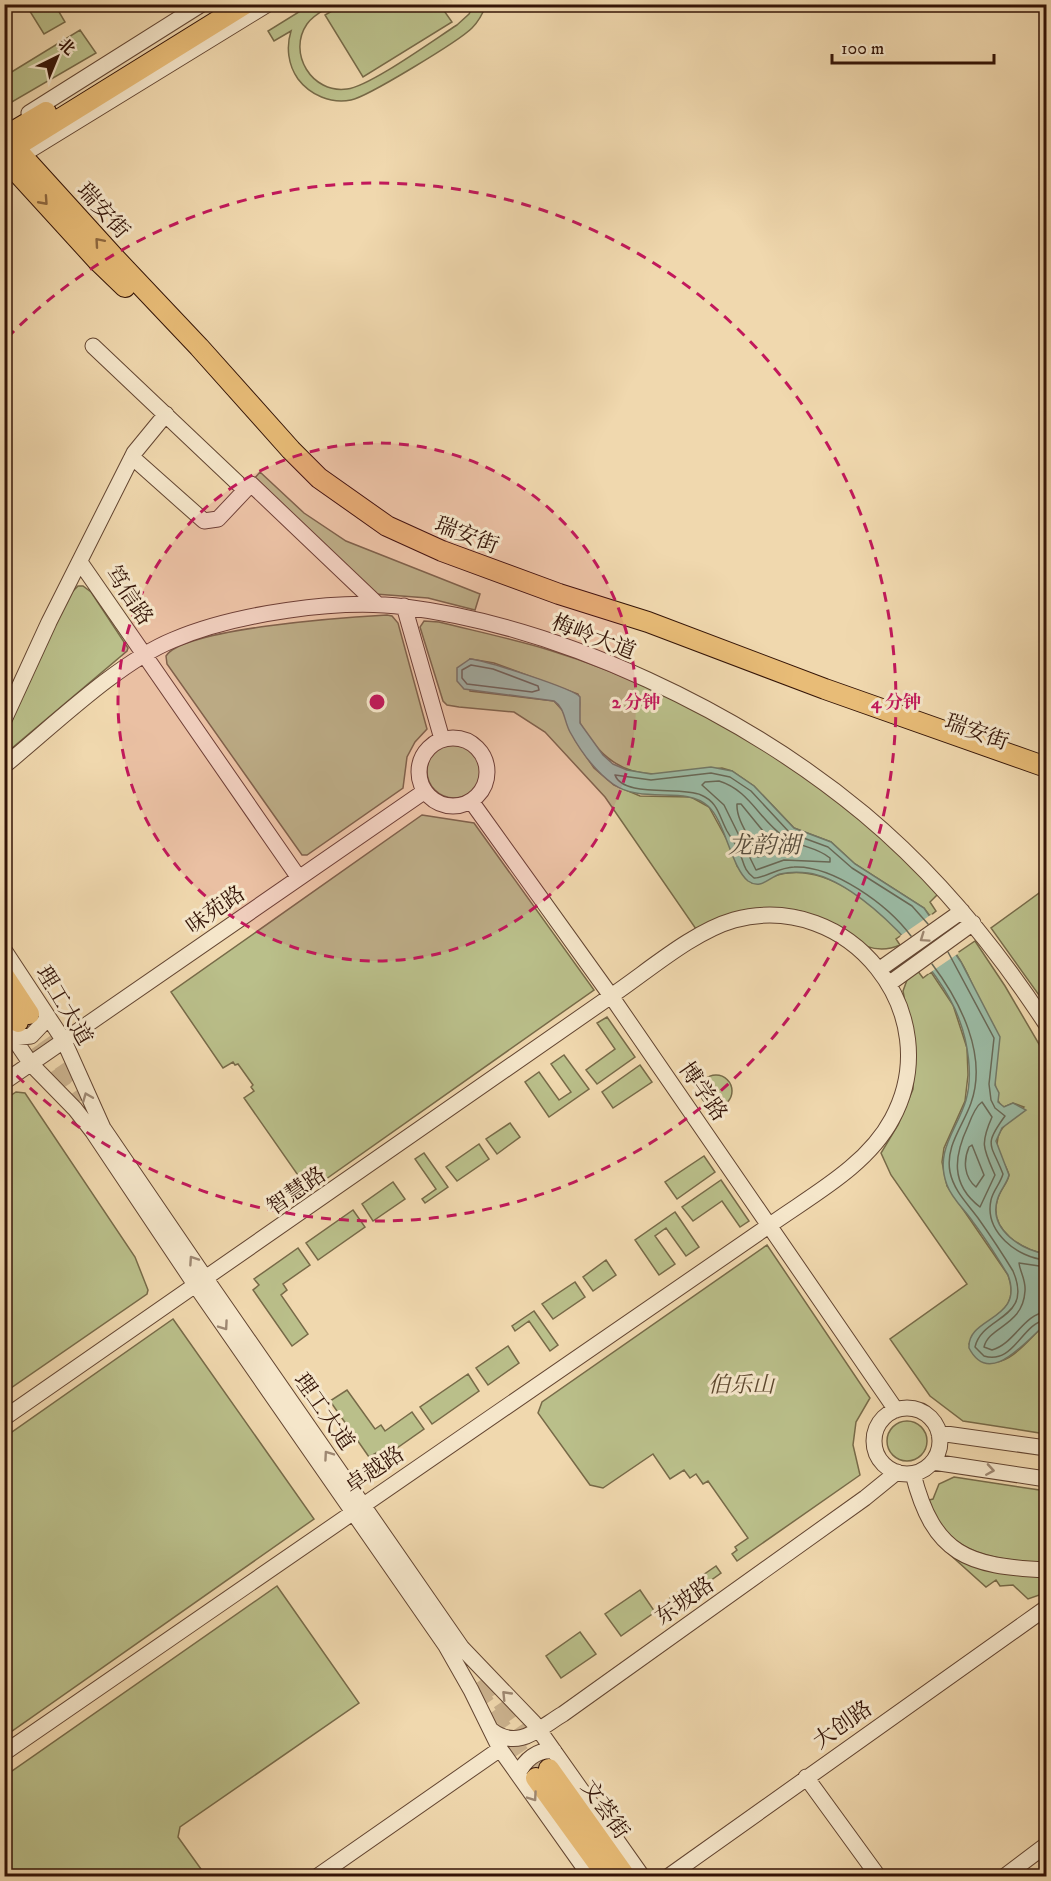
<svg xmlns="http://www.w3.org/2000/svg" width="1051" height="1881" viewBox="0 0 1051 1881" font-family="'IM FELL DW Pica','Noto Serif SC',serif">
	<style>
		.green { fill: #babf8a; stroke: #776a48; stroke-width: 1.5 }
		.water { fill: #9bbba5; stroke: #727866; stroke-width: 1.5 }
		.pier { fill: #f0d8ae }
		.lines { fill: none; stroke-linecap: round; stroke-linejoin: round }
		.shore { stroke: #686856; stroke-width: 1.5 }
		.major-tunnel { stroke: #cab18d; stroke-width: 20; stroke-dasharray: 20 10; stroke-linecap: butt }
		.minor-casing { stroke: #634531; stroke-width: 17 }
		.major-casing { stroke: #341407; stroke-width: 22 }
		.minor { stroke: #f5e6ca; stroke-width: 15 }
		.major { stroke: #e8bc77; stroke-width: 20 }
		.oneway { stroke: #8e683f }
		.oneway2 { stroke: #9e8872 }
		.ring { fill: none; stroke: #c2185b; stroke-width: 3; stroke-dasharray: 10 8 }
		.labels { text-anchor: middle; stroke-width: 6; stroke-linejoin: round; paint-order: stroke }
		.street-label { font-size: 22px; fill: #341407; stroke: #f5e6ca }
		.park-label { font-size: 22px; font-style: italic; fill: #5c472e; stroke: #f5e6ca }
		.water-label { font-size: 24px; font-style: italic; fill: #584e3e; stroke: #f5e6ca }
		.centre { fill: #c2185b; stroke: #f5e6ca; stroke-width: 3 }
		.ring-label { font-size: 18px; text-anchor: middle; font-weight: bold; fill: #c2185b; stroke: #f5e6ca; stroke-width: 6; stroke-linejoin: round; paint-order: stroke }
	</style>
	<rect width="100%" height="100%" fill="#f0d8ae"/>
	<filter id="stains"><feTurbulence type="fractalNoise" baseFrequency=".00333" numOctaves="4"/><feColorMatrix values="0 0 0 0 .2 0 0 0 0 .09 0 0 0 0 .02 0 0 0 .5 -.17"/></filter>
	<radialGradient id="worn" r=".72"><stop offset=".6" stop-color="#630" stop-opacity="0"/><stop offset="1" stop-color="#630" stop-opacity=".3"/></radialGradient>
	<path class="green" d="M26,5H55L65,22L44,34Z
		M310,5H332C324,10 313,15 307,24C287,53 312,94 347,89C369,87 435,39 457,25L469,14L474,5H486C483,13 479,21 472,28C459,41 367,97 351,100C331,104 310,95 298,79C288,65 286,47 291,31L274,41L268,31Z
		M342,5H440L452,22L363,77L325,15Z
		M80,30L96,53L5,106V76Z
		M260,472L304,513L346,541L480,594L475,610L428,598L375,594L254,479Z
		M78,586H83L91,592L128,648L127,651L5,754L4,731L71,593Z
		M387,615L392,616L398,623L427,729L415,742L407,757L403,788L307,855H302L167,664L166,656C183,628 351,617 387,615Z
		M424,621L439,622C475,631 513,639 549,650C650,681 746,733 831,796C870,824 905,860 938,894L930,902L936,911L930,916L924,908L855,864L831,842L794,828L754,786L732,771L722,768C659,774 618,789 581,725C575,715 583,704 578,694L494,663L470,659V691L554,701L563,711L575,740L594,768L614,785L640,796L691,797L709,807L733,851L737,866L752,883C764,880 776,874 788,873C832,868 873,905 903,934L896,939L900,945C859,963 833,915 794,910C771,908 722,926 698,932L605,797L545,732L514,712L459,707L447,705L443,701L420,627Z
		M427 771a27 27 0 1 1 54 0a27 27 0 1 1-54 0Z
		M422,815L474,823L594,990L309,1191L244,1098L254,1091L251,1087L253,1085L238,1064L235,1065L233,1062L223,1068L171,992Z
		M1046,888V1005L991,928Z
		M975,941L1005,986L1046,1056V1254C1023,1250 989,1231 997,1201C999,1191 1007,1184 1009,1175C1007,1167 1002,1161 999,1153C991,1131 1010,1121 1024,1107L1013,1103L1004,1107C994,1101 996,1089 995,1078C990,1038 979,988 956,954Z
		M917,970L923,978L931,972L953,1005L967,1048L968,1075L965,1101L944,1148L942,1162L947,1186L1008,1275C1023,1315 982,1315 969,1344L981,1361C1010,1370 1027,1339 1046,1324V1434L963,1421L930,1396L890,1339L967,1284L891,1175L881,1153L898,1125L913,1089L914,1051L903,991L907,980Z
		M607,1017L635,1057L597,1084L586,1070L615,1049L597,1023Z
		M564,1055L589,1089L549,1117L525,1082L539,1072L559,1100L571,1092L551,1064Z
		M640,1065L652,1082L613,1108L602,1092Z
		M700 1091a16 16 0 1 1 32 0a16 16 0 1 1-32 0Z
		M16,1092L25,1093L135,1257L148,1290L147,1294L5,1392L4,1100Z
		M510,1123L520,1137L497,1154L486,1139Z
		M479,1144L489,1159L457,1181L446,1167Z
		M424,1153L448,1187L425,1203L422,1199L436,1189L415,1159Z
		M704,1156L715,1172L677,1199L665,1182Z
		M721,1180L749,1221L740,1227L722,1201L693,1221L682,1207Z
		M393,1182L405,1199L373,1221L362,1204Z
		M353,1210L365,1227L318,1260L306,1243Z
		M675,1212L699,1247L686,1256L666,1228L655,1236L675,1264L659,1275L635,1240Z
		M767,1245L870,1398L856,1422L853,1445L860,1475L737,1561L732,1554L737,1550L735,1547L748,1538L708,1481L703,1484L696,1474L690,1478L684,1470L670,1479L653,1454L603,1488L590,1485L538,1413L542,1402Z
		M298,1248L310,1265L283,1284L287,1290L281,1295L308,1334L292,1346L253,1290L259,1285L254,1279Z
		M606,1260L616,1275L593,1291L583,1277Z
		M575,1282L585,1297L553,1319L542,1304Z
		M534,1311L558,1345L550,1351L529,1321L515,1331L512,1326Z
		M173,1319L314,1519L5,1736V1437Z
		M508,1346L519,1363L488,1385L476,1368Z
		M468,1374L479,1391L432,1424L420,1407Z
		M347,1390L375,1429L381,1425L385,1431L412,1412L424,1429L380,1460L376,1453L369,1457L330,1401Z
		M887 1441a20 20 0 1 1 40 0a20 20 0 1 1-40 0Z
		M954,1477L1046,1491V1563C1000,1561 943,1555 929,1500L933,1499L939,1484Z
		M947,1552C979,1573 1010,1574 1046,1576V1596L1042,1594L1028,1599L1013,1585L1000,1586L996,1580L986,1587Z
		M716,1566L721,1573L675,1606L670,1598Z
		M277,1586L359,1703L180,1827L178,1837L206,1876H5V1776Z
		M640,1590L655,1612L621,1636L605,1614Z
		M580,1632L596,1654L561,1678L546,1656Z"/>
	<path class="water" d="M470,659C484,660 575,689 580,697V723L603,755L613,764L627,770L651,774L711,767L732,771L754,786L794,828L831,842L855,864L924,908L961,962L1000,1037L995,1085L999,1093L998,1102L1004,1107L1013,1103L1026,1110L1002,1128L996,1141L1009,1175C1007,1184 999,1191 997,1201C989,1231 1023,1250 1046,1254V1324C1027,1339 990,1389 969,1348C967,1316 1025,1321 1008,1275C997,1257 986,1239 973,1222C965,1210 952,1199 947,1185C934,1151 957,1130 966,1100C973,1075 968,1043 959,1019C942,970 861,880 808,873C799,872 789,872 780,874C768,878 761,890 748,881C731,867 725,821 708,806C685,785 643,805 613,784C595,771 581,752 570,732C564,721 565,708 554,701L464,689L457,681V668Z"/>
	<path class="pier" d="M932,914L959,953L928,974L900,936Z"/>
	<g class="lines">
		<path class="shore" d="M471,665L493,669L538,686L539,690L532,692L467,684L462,678V670Z
			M719,781C749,790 759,819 783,836C797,847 816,846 830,858V862L784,860L756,870L724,805L702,785L705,782Z
			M737,804H741L763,831L781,847V851L758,857C753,840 736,822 737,804Z
			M911,936C888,905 833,865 794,867C780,867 762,879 754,878C743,870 744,862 739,851C736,844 731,838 727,831C719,816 718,802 701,795C682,786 623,798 615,775L651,780L711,773L730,777L751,791L790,833L828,847L852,868L912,906L928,924
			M948,952L994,1038L989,1084L991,1100L995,1108L1005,1116C983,1146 991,1143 1003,1174C1000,1184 993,1191 991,1200C984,1232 1018,1258 1046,1260
			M932,964C960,1001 988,1055 971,1103C963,1126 945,1146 950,1172C954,1191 967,1203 978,1218C990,1235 1002,1253 1013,1271C1034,1320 982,1315 975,1347L984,1356C1014,1365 1022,1323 1046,1320
			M982,1102L992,1117C980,1144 983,1148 995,1175L980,1207C950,1184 954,1156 968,1126C971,1118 976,1106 982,1102Z
			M972,1145L984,1175L976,1187C964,1177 963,1161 969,1147Z
			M1046,1267L1019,1263C1020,1272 1026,1280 1025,1291C1023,1326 989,1326 984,1347L992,1350C1014,1344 1024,1314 1046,1312"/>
		<path class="major-tunnel" d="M29,1014L86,1097
			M18,1022L72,1102
			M485,1677L549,1769
			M474,1688L536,1778"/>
		<g class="minor-casing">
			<path id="minor" d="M29,113L202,4
				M22,155L268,4
				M93,346L245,490
				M132,457L204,521L218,519L251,484L377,604
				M80,562L299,878
				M404,606L442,739
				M4,720L49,622L134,453L166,414
				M419 772a34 34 0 1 1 68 0a34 34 0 1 1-68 0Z
				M4,766C52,727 117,663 173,640C234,614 339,598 405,607C563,627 741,712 864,814C936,874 995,946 1046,1024
				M471,801L611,996L896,1410
				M4,950L64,1041L103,1128L206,1279L462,1648L534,1723L642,1876
				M880,969L962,911
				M890,983L973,923
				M4,1024L31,1064L75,1109L93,1132L196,1286L446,1646L471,1690L500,1749L590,1876
				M13,1038L31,1036L48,1018
				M4,1082L425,791
				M874 1441a33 33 0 1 1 66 0a33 33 0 1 1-66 0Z
				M4,1418L611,996C647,972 692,932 734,920C849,889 949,1014 892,1119C867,1166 812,1195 770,1225L4,1753
				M939,1433L1046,1448
				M933,1462L1046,1479
				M913,1474C934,1556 968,1566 1046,1570
				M491,1730C518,1751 538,1729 563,1714L865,1498L897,1472
				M518,1774C525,1760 537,1749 554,1751
				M806,1777L878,1876
				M318,1876L500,1749
				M669,1876L1046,1608
				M1005,1876L1046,1845"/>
		</g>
		<g class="major-casing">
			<path id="major" d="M4,136L112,255L199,347L291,450L319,478L387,526L442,551L559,594L648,622L825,689L1046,767
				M4,137L46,112
				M5,153L245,4
				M4,158L97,260L125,287
				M4,976L29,1014
				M4,1002L18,1022
				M549,1769L625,1876
				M536,1778L607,1876"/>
		</g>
		<use href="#minor" class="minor"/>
		<use href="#major" class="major"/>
	</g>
	<defs><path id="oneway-chevron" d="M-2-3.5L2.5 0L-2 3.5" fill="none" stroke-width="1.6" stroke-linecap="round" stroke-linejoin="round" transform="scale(1.5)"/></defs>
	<g class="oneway">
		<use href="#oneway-chevron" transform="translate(44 201) rotate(48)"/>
		<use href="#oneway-chevron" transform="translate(99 242) rotate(-131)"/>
	</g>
	<g class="oneway2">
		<use href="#oneway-chevron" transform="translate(924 938) rotate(145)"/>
		<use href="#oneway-chevron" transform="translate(87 1097) rotate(-112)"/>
		<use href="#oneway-chevron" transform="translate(193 1260) rotate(-124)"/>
		<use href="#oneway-chevron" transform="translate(224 1326) rotate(55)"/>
		<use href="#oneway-chevron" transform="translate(328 1455) rotate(-125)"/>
		<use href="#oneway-chevron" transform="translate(990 1470) rotate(9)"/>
		<use href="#oneway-chevron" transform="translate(506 1695) rotate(-134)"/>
		<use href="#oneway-chevron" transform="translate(533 1797) rotate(55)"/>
	</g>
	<circle cx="377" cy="702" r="259" fill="#c2185b" fill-opacity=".12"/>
	<g class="ring">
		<circle cx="377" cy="702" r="259"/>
		<path d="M7 338A519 519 0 1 1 7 1066"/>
	</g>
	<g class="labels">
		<g class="street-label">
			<text transform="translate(104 210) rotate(48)" y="8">瑞安街</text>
			<text transform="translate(467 534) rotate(21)" y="8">瑞安街</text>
			<text transform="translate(130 595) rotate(56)" y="8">笃信路</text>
			<text transform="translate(594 636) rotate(21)" y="8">梅岭大道</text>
			<text transform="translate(977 731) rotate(20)" y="8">瑞安街</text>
			<text transform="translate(215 909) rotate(-35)" y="8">味苑路</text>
			<text transform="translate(65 1005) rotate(59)" y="8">理工大道</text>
			<text transform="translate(704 1091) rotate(55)" y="8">博学路</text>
			<text transform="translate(296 1190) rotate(-35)" y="8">智慧路</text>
			<text transform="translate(325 1411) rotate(55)" y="8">理工大道</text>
			<text transform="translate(374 1469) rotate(-34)" y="8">卓越路</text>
			<text transform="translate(684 1600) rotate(-35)" y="8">东坡路</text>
			<text transform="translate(842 1724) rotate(-35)" y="8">大创路</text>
			<text transform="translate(606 1809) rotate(55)" y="8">文荟街</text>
		</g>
		<g class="park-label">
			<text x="741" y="1392">伯乐山</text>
		</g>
		<g class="water-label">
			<text x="764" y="853">龙韵湖</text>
		</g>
	</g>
	<circle cx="377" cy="702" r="9" class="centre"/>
	<g class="ring-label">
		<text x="636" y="708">2 分钟</text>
		<text x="896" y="708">4 分钟</text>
	</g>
	<rect width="1051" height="1881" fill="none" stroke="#f0d8ae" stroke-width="24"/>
	<rect x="6" y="6" width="1039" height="1869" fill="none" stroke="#341407" stroke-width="3"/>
	<rect x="12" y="12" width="1027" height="1857" fill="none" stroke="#341407" stroke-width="1.5"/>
	<g transform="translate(57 57) rotate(43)" stroke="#f5e6ca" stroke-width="4.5" paint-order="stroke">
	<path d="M0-4.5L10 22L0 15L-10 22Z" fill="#341407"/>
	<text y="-9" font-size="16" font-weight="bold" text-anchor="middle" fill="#341407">北</text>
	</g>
	<path d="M832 54v9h162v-9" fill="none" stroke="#341407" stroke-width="3"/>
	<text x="841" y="54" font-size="18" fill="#341407" stroke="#f5e6ca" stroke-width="4.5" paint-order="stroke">100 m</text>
	<rect width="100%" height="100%" filter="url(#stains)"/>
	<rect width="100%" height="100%" fill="url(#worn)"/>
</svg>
